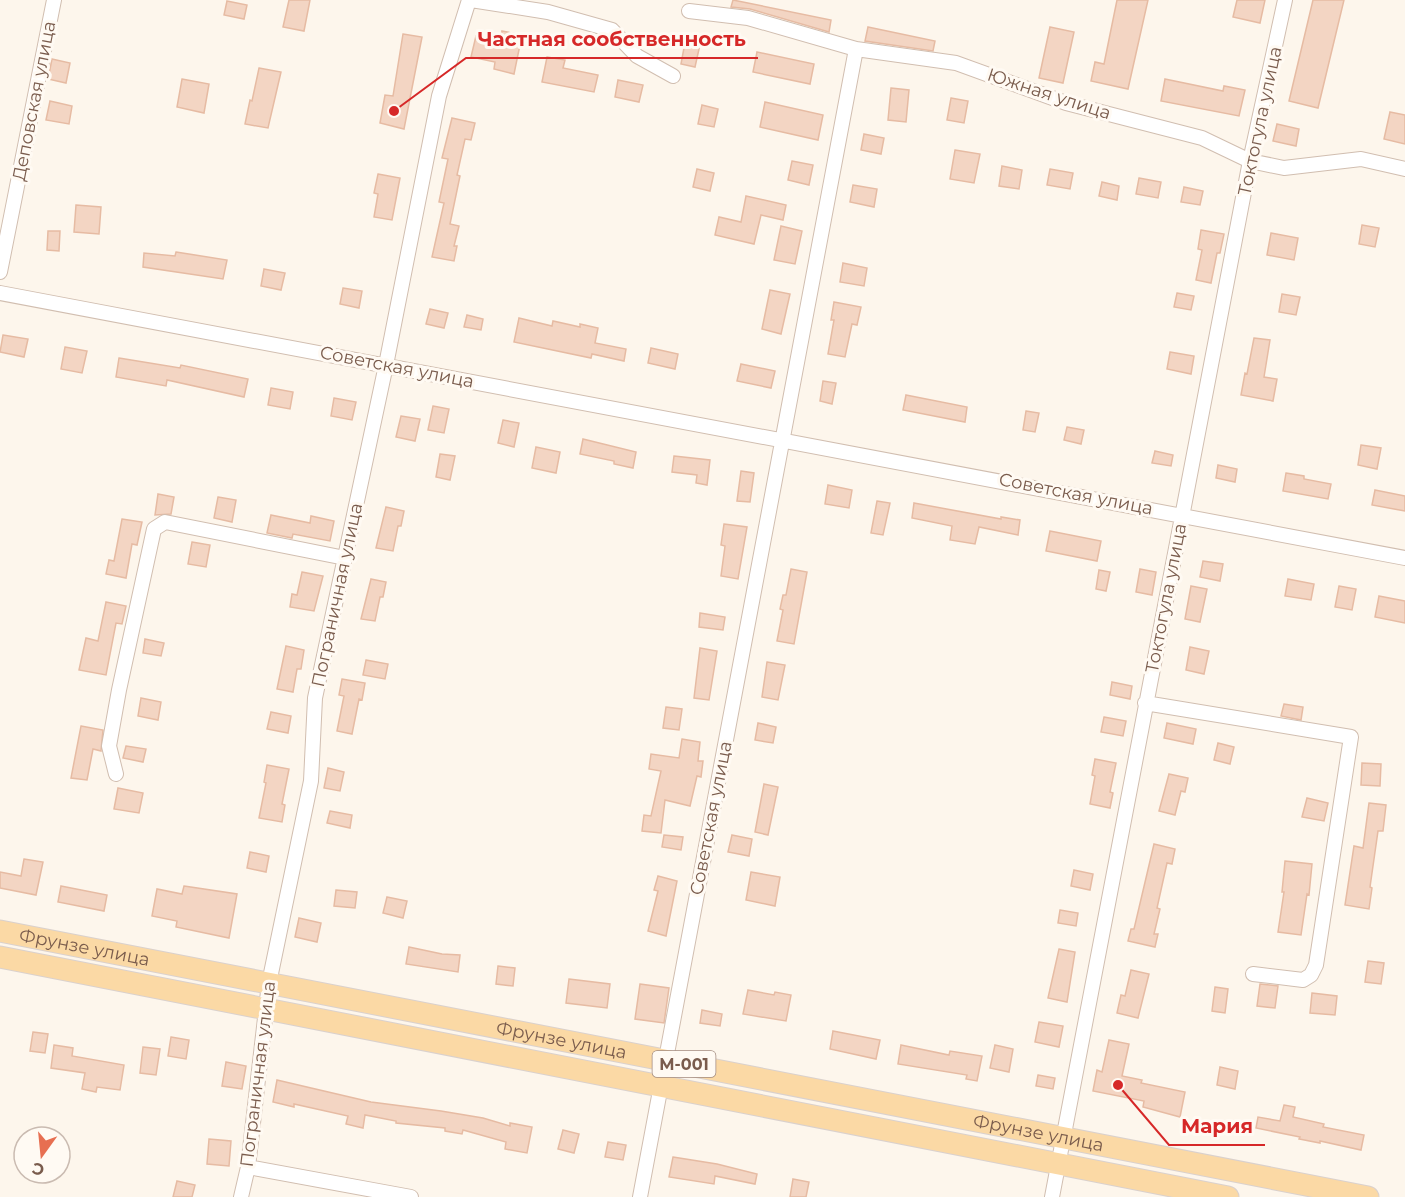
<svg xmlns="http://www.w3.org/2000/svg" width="1405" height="1197" viewBox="0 0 1405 1197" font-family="Montserrat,sans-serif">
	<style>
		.building { fill: #f3d5c3; stroke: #e6bba3; stroke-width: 1.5 }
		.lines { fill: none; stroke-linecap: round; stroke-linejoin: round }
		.minor-casing { stroke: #d1beb0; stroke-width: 16 }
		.primary-casing { stroke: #dad1cd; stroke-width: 23 }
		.minor { stroke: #fff; stroke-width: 14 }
		.primary { stroke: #fbd9a5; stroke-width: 21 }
		.labels { text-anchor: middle; stroke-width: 6; stroke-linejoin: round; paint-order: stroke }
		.shield { fill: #fffaf3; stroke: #a28b7f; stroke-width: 1.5 }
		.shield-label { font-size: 16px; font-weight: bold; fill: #7a5c4d }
		.street-label { font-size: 18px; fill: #7a5c4d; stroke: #fffaf3 }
		.leader { fill: none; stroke: #d62828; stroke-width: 2 }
		.callout-dot { fill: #d62828; stroke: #fffaf3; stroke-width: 2 }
		.callout-label { font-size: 20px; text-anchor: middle; font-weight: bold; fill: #d62828; stroke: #fffaf3; stroke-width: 6; stroke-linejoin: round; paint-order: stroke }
	</style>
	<rect width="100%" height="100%" fill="#fdf6ec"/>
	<path class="building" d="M289,0H310L304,31L283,27Z
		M733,0L831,20L829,32L750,9L731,7Z
		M1117,0H1148L1128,89L1091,81L1095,62L1104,64Z
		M1237,0H1265L1260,23L1233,17Z
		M1313,0H1344L1318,108L1289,101Z
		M227,1L247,5L244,19L224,15Z
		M868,27L935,41L933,51L865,41Z
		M1050,27L1074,32L1063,83L1039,78Z
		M502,31L522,35L514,74L494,69L495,62L471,57L476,36L500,41Z
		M403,34L422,37L404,129L380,123L385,95L393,96Z
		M686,37L701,40L695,67L681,64Z
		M757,52L814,64L810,84L753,72Z
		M547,57L565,60L563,68L598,75L594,92L542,82Z
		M52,59L70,63L66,83L48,79Z
		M259,68L281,72L268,128L245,124L250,100L252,101Z
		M182,79L209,84L204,113L177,107Z
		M1165,79L1223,91L1224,86L1245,90L1239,116L1161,101Z
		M618,80L643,85L639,102L615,97Z
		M891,88L909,90L906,122L888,120Z
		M951,98L968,101L964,123L947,120Z
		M50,101L72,106L69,124L46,120Z
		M765,102L823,115L818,140L760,127Z
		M702,105L718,109L714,127L698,124Z
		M1390,112L1405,115V144L1384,139Z
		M452,118L475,123L471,140L465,139L457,175L460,176L450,224L459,226L454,246H457L454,261L432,257L444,203L439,202L448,159L442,158Z
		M1277,124L1299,129L1296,146L1273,141Z
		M864,134L884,138L881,154L861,150Z
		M955,150L980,154L974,183L950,179Z
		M792,161L813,165L809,185L788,180Z
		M1002,166L1022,170L1019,189L999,186Z
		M697,169L714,173L710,191L693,187Z
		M1050,169L1073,173L1070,189L1047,185Z
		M378,174L400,178L392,220L374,217L378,194L374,193Z
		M1139,178L1161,182L1158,198L1136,194Z
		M1102,182L1119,186L1117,200L1099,196Z
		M853,185L877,189L874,207L850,202Z
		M1184,187L1203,191L1200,205L1181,202Z
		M746,196L786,205L783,220L761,215L754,244L715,235L719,217L741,222Z
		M76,205L101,207L99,234L74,232Z
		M1362,225L1379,228L1375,247L1359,244Z
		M781,226L802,231L795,264L774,260Z
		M1201,230L1224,234L1220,253H1217L1211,283L1196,280L1202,250L1198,249Z
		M48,231H60L59,251L47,250Z
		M1271,233L1298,238L1294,260L1267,255Z
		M176,252L227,260L223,279L143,267L144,253L175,256Z
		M843,263L867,268L864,286L840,282Z
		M264,269L285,273L281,290L261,286Z
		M343,288L362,291L359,308L340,304Z
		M770,290L790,294L781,334L762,329Z
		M1177,293L1194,296L1191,310L1174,307Z
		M1282,294L1300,297L1296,315L1279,312Z
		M834,302L861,307L857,325L852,324L845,357L828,354L834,320H831Z
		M430,309L448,313L444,328L426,324Z
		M467,315L483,319L481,330L464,327Z
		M519,318L552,326L553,321L580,327V324L598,328L595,343L626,349L624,361L592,354L591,358L514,342Z
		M3,335L28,339L24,357L0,352Z
		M1254,338L1270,340L1264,377L1277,379L1273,401L1241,395L1245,373L1247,374Z
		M65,347L87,351L82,373L61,369Z
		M651,348L678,354L675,369L648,363Z
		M1170,352L1194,356L1191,374L1167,369Z
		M119,358L180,368L181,365L248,379L244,397L167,380L166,386L116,377Z
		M741,364L775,371L771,388L737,381Z
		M823,381L836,383L832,404L820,401Z
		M271,388L293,392L290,409L268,405Z
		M906,395L967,407L965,422L903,410Z
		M334,398L356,402L352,420L331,416Z
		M433,406L449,409L444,433L428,430Z
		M1026,411L1039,413L1035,432L1023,430Z
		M401,416L420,419L415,441L396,437Z
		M503,420L519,423L514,447L498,443Z
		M1067,427L1084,430L1081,444L1064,440Z
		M583,439L636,452L633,468L614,464V461L580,454Z
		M1361,445L1381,448L1377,469L1358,465Z
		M536,447L560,452L556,473L532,468Z
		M1155,451L1173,455L1171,466L1152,463Z
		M440,454L455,456L450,480L436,477Z
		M674,456L710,460L707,485L696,483L697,475L672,472Z
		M1218,465L1237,469L1235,482L1216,478Z
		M741,471L754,473L750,502L737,501Z
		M1286,473L1304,476V479L1331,484L1328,499L1283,491Z
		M828,485L852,490L849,508L825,504Z
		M1375,490L1405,496V511L1372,505Z
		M158,494L174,497L171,514L155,515Z
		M218,497L236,500L232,522L214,518Z
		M877,501L890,503L883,535L871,533Z
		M914,503L1001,519V517L1020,520L1018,535L979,527L975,544L950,540L952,526L912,518Z
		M386,507L404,511L401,526H398L393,551L376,548Z
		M271,515L310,523L311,516L334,521L330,541L293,534L292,538L267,533Z
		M122,519L142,522L137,545L132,544L126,578L106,574L109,560L114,561Z
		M724,524L747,527L738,579L721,576L725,546L721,545Z
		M1050,531L1101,541L1097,561L1046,551Z
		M192,542L210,545L206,567L188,564Z
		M1203,561L1223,564L1220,581L1200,577Z
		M791,569L807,572L794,644L777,641L783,610L780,609L783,595H786Z
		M1140,569L1156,572L1152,595L1136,592Z
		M1099,570L1110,572L1106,591L1096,589Z
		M302,572L323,576L314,611L290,607L292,594L297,595Z
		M371,579L386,582L383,597H380L375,621L361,619Z
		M1288,579L1314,584L1311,600L1285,596Z
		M1191,586L1207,589L1200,622L1185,619Z
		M1339,586L1356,589L1352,610L1335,607Z
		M1379,596L1405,601V623L1375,617Z
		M106,602L126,606L122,624L116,623L106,675L79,670L86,638L98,641Z
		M700,613L725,617L723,630L699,627Z
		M145,639L164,643L161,656L143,653Z
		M286,646L304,650L301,669H297L293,692L277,689Z
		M1190,647L1209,651L1204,674L1186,670Z
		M700,648L717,651L709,700L694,698Z
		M366,660L388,664L385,679L363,675Z
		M767,662L785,665L778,700L762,697Z
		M342,679L365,683L362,700L359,699L352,734L337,731L344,696L339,695Z
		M1112,682L1132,686L1130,699L1110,695Z
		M141,698L161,702L158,720L138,716Z
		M1284,704L1303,707L1301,720L1281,716Z
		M666,707L682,709L679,730L663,728Z
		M271,712L291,716L288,733L267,729Z
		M1104,717L1126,721L1123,736L1101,732Z
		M758,723L776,727L773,743L755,740Z
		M1167,723L1196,729L1193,744L1164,738Z
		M81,726L103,730L101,751L93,749L87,780L71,778Z
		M682,739L700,742L698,761H703L701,777L697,776L690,806L665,800L661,833L642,831L644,815L651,816L661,771L649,769L651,754L679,758Z
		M1218,743L1234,747L1230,764L1214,760Z
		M126,746L146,749L143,762L123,758Z
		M1095,759L1116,763L1110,792L1113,793L1110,808L1090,804L1095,776L1092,775Z
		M1362,763L1381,764L1380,786L1361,785Z
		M267,765L289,769L282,804L285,805L282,822L259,818L266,783L264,782Z
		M328,768L344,772L340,791L324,788Z
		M1169,774L1188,778L1185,792L1181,791L1175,815L1159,811Z
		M764,784L778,787L768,835L755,832Z
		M118,788L143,793L139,813L114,809Z
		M1307,798L1328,803L1324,821L1302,817Z
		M1369,803L1386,805L1383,831H1378L1370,887L1372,888L1369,909L1345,905L1354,846L1363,848Z
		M330,811L352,815L350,828L327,823Z
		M664,835L683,837L681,850L662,847Z
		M732,835L752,839L749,856L728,852Z
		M1154,844L1175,849L1172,864L1167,863L1157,908L1160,909L1154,934H1158L1155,947L1128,941L1131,929H1134Z
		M250,852L269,856L266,872L247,868Z
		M24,859L43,862L36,895L0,888V872L21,876Z
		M1285,861L1312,864L1309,895L1307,894L1301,935L1278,932L1284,892H1282Z
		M1074,870L1093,874L1090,890L1071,886Z
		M751,872L780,877L775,906L746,900Z
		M658,876L677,881L666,936L648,931L658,891L654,890Z
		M61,886L107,895L104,911L58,902Z
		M184,886L237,894L229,938L176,927L177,921L152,916L157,889L182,894Z
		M336,890L357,892L355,908L334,906Z
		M387,897L407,901L403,918L383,913Z
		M1060,910L1078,913L1076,926L1058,923Z
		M299,918L321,923L317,942L295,937Z
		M409,947L442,954L460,955L458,972L406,964Z
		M1059,949L1075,952L1067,1002L1048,998Z
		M1368,961L1384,963L1381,984L1365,982Z
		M498,966L515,968L513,986L496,984Z
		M1131,970L1149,974L1138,1018L1117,1013L1121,995L1125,996Z
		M569,979L610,984L607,1008L566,1003Z
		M640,984L669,988L664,1023L635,1019Z
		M1260,984L1278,986L1275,1008L1257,1006Z
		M1215,987L1228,989L1225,1013L1212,1011Z
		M748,990L774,995L775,992L791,995L786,1021L743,1014Z
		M1312,993L1337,996L1335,1015L1310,1013Z
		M702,1010L722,1014L720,1026L700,1023Z
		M1039,1022L1063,1026L1059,1047L1035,1042Z
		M833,1031L880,1040L876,1059L830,1049Z
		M33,1032L48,1034L45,1053L30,1051Z
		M171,1037L189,1040L186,1059L168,1056Z
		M1109,1040L1129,1044L1122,1076L1142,1080L1141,1083L1185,1092L1180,1117L1143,1107L1144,1101L1093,1091L1097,1070L1102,1072Z
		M54,1045L73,1048L72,1056L124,1065L120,1090L97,1087L96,1092L82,1089L85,1073L51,1068Z
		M901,1045L949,1055L950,1051L982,1056L977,1081L966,1079L967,1075L898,1064Z
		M995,1045L1013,1049L1009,1072L990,1068Z
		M143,1047L160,1049L156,1075L140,1073Z
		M226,1062L246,1066L242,1089L222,1086Z
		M1220,1067L1238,1071L1235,1089L1217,1085Z
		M1038,1075L1055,1078L1053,1089L1036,1086Z
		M277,1080L371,1102L441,1111L483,1118L510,1126V1123L532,1127L527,1153L505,1149L506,1142L463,1130L462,1134L445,1131V1128L396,1123V1121L365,1115L363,1128L346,1124L348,1116L294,1104V1107L273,1102Z
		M1284,1105L1295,1107L1293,1117L1324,1124L1323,1127L1364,1135L1361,1150L1320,1141V1143L1299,1139L1300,1137L1256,1128L1258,1117L1280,1121Z
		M563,1130L579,1134L574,1153L558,1149Z
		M209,1139L231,1141L229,1166L207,1164Z
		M608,1142L626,1145L623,1160L605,1157Z
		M673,1157L717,1164L757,1174L755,1184L715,1176L714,1184L669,1177Z
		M793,1179L809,1182L806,1197H790Z
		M177,1181L195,1185L192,1197H173Z"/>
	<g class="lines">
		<g class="minor-casing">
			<path id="minor" d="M471,0L548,12L612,30L637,56L673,76
				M689,11L748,18L856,49L956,63L1066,103L1202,138L1250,161L1284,168L1361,159L1405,169
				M0,272L54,0
				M0,293L1405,558
				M1145,703L1351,737L1316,965L1311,975L1303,980L1253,974
				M116,774L109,746L119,690L154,529L165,522L345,558
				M248,1167L411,1197
				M241,1197L248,1167L269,983L311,781L315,698L386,365L439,96L469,0
				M640,1197L856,49
				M1052,1197L1250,161L1285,0"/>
		</g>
		<g class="primary-casing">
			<g id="primary">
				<path id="s1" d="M0,931L1368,1197"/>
				<path d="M0,957L1228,1197"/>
			</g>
		</g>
		<use href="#minor" class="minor"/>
		<use href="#primary" class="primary"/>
	</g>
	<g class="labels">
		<rect class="shield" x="652.5" y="1051" width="63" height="26" rx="4.5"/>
		<g class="shield-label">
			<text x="684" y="1070">M-001</text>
		</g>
		<g class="street-label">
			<text transform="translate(1049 94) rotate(18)" y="6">Южная улица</text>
			<text transform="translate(34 101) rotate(-79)" y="6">Деповская улица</text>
			<text transform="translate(1260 121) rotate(-78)" y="6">Токтогула улица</text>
			<text transform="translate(397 367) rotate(11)" y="6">Советская улица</text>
			<text transform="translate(1076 494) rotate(11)" y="6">Советская улица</text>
			<text transform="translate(337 595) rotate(-78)" y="6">Пограничная улица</text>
			<text transform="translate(1166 598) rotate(-79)" y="6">Токтогула улица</text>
			<text transform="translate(711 818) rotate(-79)" y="6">Советская улица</text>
			<text dy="6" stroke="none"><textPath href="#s1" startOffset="86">Фрунзе улица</textPath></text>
			<text dy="6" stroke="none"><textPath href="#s1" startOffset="572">Фрунзе улица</textPath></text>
			<text transform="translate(258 1074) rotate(-83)" y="6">Пограничная улица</text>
			<text dy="6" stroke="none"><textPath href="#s1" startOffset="1058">Фрунзе улица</textPath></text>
		</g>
	</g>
	<path class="leader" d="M394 111L466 58H758M1118 1085L1169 1145H1265"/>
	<g class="callout-dot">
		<circle cx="394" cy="111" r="6"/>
		<circle cx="1118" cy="1085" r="6"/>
	</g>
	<g class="callout-label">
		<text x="612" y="46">Частная сообственность</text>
		<text x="1217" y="1133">Мария</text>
	</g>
	<g transform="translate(42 1155) rotate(195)"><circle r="28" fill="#fffaf3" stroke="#cabbb1" stroke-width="1.5"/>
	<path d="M0-4.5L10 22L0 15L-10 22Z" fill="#e76f51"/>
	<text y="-9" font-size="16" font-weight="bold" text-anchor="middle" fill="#7a5c4d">С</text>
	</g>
</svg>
